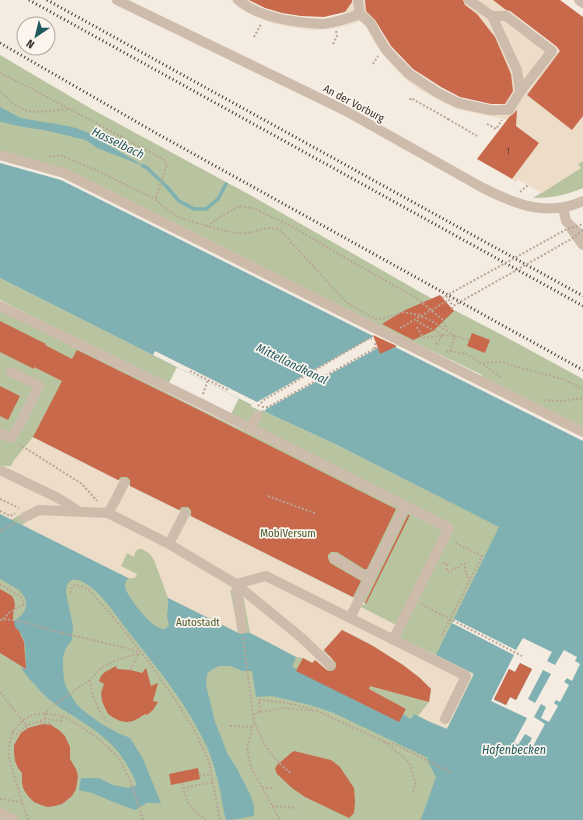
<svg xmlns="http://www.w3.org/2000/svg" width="583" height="820" viewBox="0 0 583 820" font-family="'Fira Sans Condensed',sans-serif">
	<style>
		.green { fill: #b8c4a0 }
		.plaza { fill: #ecdcc8 }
		.water { fill: #7fb0b2 }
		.pier { fill: #f4ebe1; fill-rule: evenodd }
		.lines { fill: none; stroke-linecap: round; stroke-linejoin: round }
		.stream { stroke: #7fb0b2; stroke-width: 3.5 }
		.building { fill: #c8694b }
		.path { stroke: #b9a596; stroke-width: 2; stroke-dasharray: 2 2; stroke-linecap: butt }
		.minor { stroke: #cdbbac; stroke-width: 10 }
		.rail { stroke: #3b302b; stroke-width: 3; stroke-dasharray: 1 3; stroke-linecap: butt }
		.path-bridge { stroke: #b9a596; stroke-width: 2; stroke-dasharray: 2 2; stroke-linecap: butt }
		.labels { text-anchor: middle; stroke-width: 3.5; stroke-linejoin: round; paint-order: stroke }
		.number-label { font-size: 9px; fill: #5e3e33 }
		.street-label { font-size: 11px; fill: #3b302b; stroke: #fbf5ee }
		.park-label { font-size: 11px; fill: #4a5a2e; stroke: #fbf5ee }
		.water-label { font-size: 12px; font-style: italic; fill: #1f5a5e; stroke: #fbf5ee }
	</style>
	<rect width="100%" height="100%" fill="#f4ebe1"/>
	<path class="green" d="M0,55L95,111L250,195L429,297L504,336L583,379V428L481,377L482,375L476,372L357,315L63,169L0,151Z
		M583,161V188C566,195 552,198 533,198L580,168L578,164Z
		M0,278L177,367L168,385L0,300Z
		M0,310L244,431L230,416L239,398L274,416L335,444L500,527L583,820H0Z"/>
	<path class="plaza" d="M230,0H250L251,1V2L264,9L295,18L323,19L343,16L346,12L343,0H367L375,21L385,39L396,54L404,62H405L413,69V70L432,84L453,95L464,99L485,105L499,106L507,97L449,0H494L560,51L527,95L572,129L583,116V161L578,164L581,168L542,193L519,180L515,182L512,179L539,143L508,120L469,112L454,108L436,99L420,90L404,78L389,62L374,42L363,20L349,25L335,28L324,29L312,30L289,27L272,23L253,15L245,11Z
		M33,437L366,604L359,606L402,628L398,637L474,673L447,729L430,722L418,716L429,702L431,689L419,678L403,665L373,646L360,639L342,630L323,651L333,659L327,670L303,658L296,657L250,633L243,595L230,590L239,633L168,598L154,560L149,553L142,549H138L135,553L134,557L127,553L121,566L137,574L135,578H128L22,525L30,519L20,515L11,520L0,514V465L3,466H11L14,460Z"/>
	<path class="water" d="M0,107L21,118L43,122L57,124L76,128L94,135L105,143L146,167L97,148L86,140L44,130L23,127L1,122L0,121Z
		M0,163L61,180L583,441V820H420L423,814L436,777L427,760L428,758L334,713L310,705L272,696L256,697L252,671H242L231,666H219L211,670L207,674L206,685L215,722L222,739L227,753L236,767L250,794L254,806V816C245,817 235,820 226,820C223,810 222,800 220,790C217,776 213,762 208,749C199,730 188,711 176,694C161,672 144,652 128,631C116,616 104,596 88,585C77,577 66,576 66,593L73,626L72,640L66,648L63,657V668L64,679L66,687L77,705L84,711L100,723L118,733L130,738L142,757L161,803H147L135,810L111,801L92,793L79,790L81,778H99L113,785L128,788L137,785C129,766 120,751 104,738C90,725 72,716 56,705C48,699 41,692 34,684C29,679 25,674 21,667L26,669C25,651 29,632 8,624C18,619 27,614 26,601C25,597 22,593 19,590C13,586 6,583 0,579V514L128,578C126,581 125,583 125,587C126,595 147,620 154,625C157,627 161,629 165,629L169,625L167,616L168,605V598L238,633H250L296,657L292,667L395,719L398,712L411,719L414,714L430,722L447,729L474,674L436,655L499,527L335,444L274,416L0,278Z"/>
	<path class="pier" d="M376,335L389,342L266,409L265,411L263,410L261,411L250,406L252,405L153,355L155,351L257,402Z
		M454,619L516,650L523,638L552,652L547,661L555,665L564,650L577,657L575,661L580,664L572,681L567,678L564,682L569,685L560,702L556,700L554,703L558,706L549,722L541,718L546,707L541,704L534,717L545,724L532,748L528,746L532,738L525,734L518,745L514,742L527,718L491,701L514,655L452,623ZM520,663L532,669L516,700L510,697L506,705L494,700L509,669L515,672ZM543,670L551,674L535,703L528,699Z"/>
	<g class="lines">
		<path class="stream" d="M143,166L146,167L167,187L179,201L194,209H206L218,199L226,184"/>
	</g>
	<path class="building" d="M249,0H352V2L345,12L324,17L301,16L282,13L265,8Z
		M365,0H463L465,5L477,14L495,37L508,67L511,74L513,91L505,104H491L460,97L441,87L413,69L391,46L375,20L366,11Z
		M493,0H560L583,17V116L572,130L527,95L560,51L556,46L510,11L506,10Z
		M517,110L516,126L539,143L512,179L477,159L510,116L512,115Z
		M440,295L454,311L433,331L413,340L382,324L403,311Z
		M0,321L46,344L45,345L72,359L77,350L197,409L396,509L367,569H364L337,552H331L328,555V558L330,563L361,581L353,597L191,516V510L188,507H182L179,510L130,486V480L127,477H121L118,480L33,437L62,381L34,367V369L0,352Z
		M472,333L490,340L485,353L467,346Z
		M373,335L397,346L380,354Z
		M0,386L20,396L8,420L0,416Z
		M408,515H410L366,604L365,603Z
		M0,589L12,596L14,600L15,605L13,616L15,627L19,631L24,642L26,669L0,653Z
		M342,630L373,646L403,665L420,678L431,689L429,702L370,686L369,689L406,709L399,722L296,671L303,658L312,663L315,660L328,671H331L334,670L336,667V663L324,650Z
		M520,663L532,669L516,700L510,697L506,705L494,699L509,669L515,672Z
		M116,666L117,669L130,670L142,673L146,668L151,686L158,683L153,701L158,702L153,710L147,715L145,714L139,718L133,721L127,722L120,721L114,718L108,714L105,708L102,701L101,693L104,684L99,681L101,676L105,672Z
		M43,724L51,725L59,730L65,736L70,747V759L76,769L78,776L76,789L72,796L62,804L55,806L48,807L41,805L34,802L28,796L24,790L22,784V773L18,768L15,761L14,753V745L21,733L28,728Z
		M294,751L331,760L340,767L354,788L355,802L354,813L349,818L305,797L292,788L277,774L275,769L277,765L291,753Z
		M198,768L200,779L171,785L169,774Z"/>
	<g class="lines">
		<path class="path" d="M254,37L261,24
			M333,44L337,36L336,31
			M373,64L378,56
			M0,73L36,91L163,159L167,165L155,199
			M0,91C6,96 11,102 17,106C30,116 54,110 70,109
			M410,100L411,98L448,119L447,121
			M448,119L477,136
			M487,124L496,129L502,120
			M49,157L60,155L98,171L155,199L166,209L180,218L207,226
			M520,192L528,185
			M240,206L255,209L295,228L347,259L415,297L442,319L448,332L432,321L418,315L403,312L385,318L376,319L369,316L346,302L279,229C267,226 259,231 248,233C239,235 217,229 207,226L223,215Z
			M446,296L453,306
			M417,320L418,322L443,335L435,346
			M417,327L423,338
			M400,328L449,300
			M423,338L443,335L455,336L469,340
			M374,349L376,341
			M450,351L467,354L481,363L502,378
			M446,352L450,351L455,336L449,332
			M483,363L500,362L565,380L583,389
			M190,371L228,390
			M203,394L208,380
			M544,400L559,401L583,398
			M258,406L264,400L368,339H372
			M262,407H268L374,349L378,348
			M19,444L82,484L97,501
			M268,496L317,514
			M0,499L19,508
			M0,511L10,516L15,513
			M0,531L17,522
			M443,563L447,564V571L449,572L455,568L457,569L463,563L465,564V571L467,572V577L470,579
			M0,584L20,596C23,599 24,601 23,605L10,612L3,619
			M71,593L72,587L75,585L84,587L89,590L115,619L152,666L176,701L195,731L209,762L220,820
			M421,604L522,656
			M0,620C14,617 39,627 54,631C83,638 112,644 140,652
			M442,635L482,556L454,542
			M243,638L254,722L247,748L251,767L280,820
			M130,670L140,652
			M90,680C92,697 97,707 106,721
			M0,692L26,725
			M260,712L259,700C277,701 296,704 313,710
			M253,714L260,712L284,708L317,711L383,741L406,759L411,766L415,783L413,794
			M45,719V713L48,709L90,680L101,668L117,660L139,653
			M40,721L45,719L61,721L62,716
			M255,723C262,743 274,761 292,774
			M230,726L253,727
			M12,732L17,734C29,723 35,720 52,724L51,725
			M384,742L395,744L452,773
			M199,776L211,774
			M182,783L187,801L193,810L206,820
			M262,787L274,789
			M183,788L213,782
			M0,799L22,802
			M272,806L297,808
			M28,820L11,766L8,751L12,732L23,720L33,715L45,713L62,716L79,725L101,741L119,758L131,783L143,820"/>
		<path class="minor" d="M117,0L344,110L483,188C517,205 547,217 583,201
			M238,0C257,16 285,21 309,23C314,23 319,24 324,24C337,22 349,18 360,14L370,23L386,50L409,74L438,93L458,103L490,110H509L520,92L517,70L492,16L469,0
			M358,0L360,14
			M579,0L583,3
			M492,16H506L552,51L520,92
			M0,155L64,173L583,432
			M563,207L566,221L576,231L583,235
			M572,230L583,245
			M0,306L200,403L449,528L393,640
			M251,428L257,416
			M0,433L11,438L19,426L39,386L11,372
			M0,470L58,498L78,511
			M108,513L115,501L124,483
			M25,517L39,510L108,513L169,544L236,584L303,639L330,665
			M169,544L185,513
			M334,558L362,575L371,576
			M350,618L405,506
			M242,629L236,584L266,576L466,676L445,719
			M0,813L14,820"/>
		<path class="rail" d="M29,0L583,306
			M47,0L583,296
			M0,43L154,132L583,370"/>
		<path class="path-bridge" d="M442,298L567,229L583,224
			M452,309L453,306L573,238L583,230"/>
	</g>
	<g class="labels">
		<g class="number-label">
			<text x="508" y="154">1</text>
		</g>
		<g class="street-label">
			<text transform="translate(354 103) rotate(28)" y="4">An der Vorburg</text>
		</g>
		<g class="park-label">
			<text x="288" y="537">MobiVersum</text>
			<text x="198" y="626">Autostadt</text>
		</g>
		<g class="water-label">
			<text transform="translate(118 143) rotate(26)" y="4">Hasselbach</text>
			<text transform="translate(292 364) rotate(26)" y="4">Mittellandkanal</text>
			<text x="514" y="754">Hafenbecken</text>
		</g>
	</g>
	<g transform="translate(36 36) rotate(215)"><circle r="19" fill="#fbf5ee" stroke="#aea6a0"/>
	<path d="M0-3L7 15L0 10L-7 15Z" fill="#1f5a5e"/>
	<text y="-6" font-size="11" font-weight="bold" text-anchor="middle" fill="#3b302b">N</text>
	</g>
</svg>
